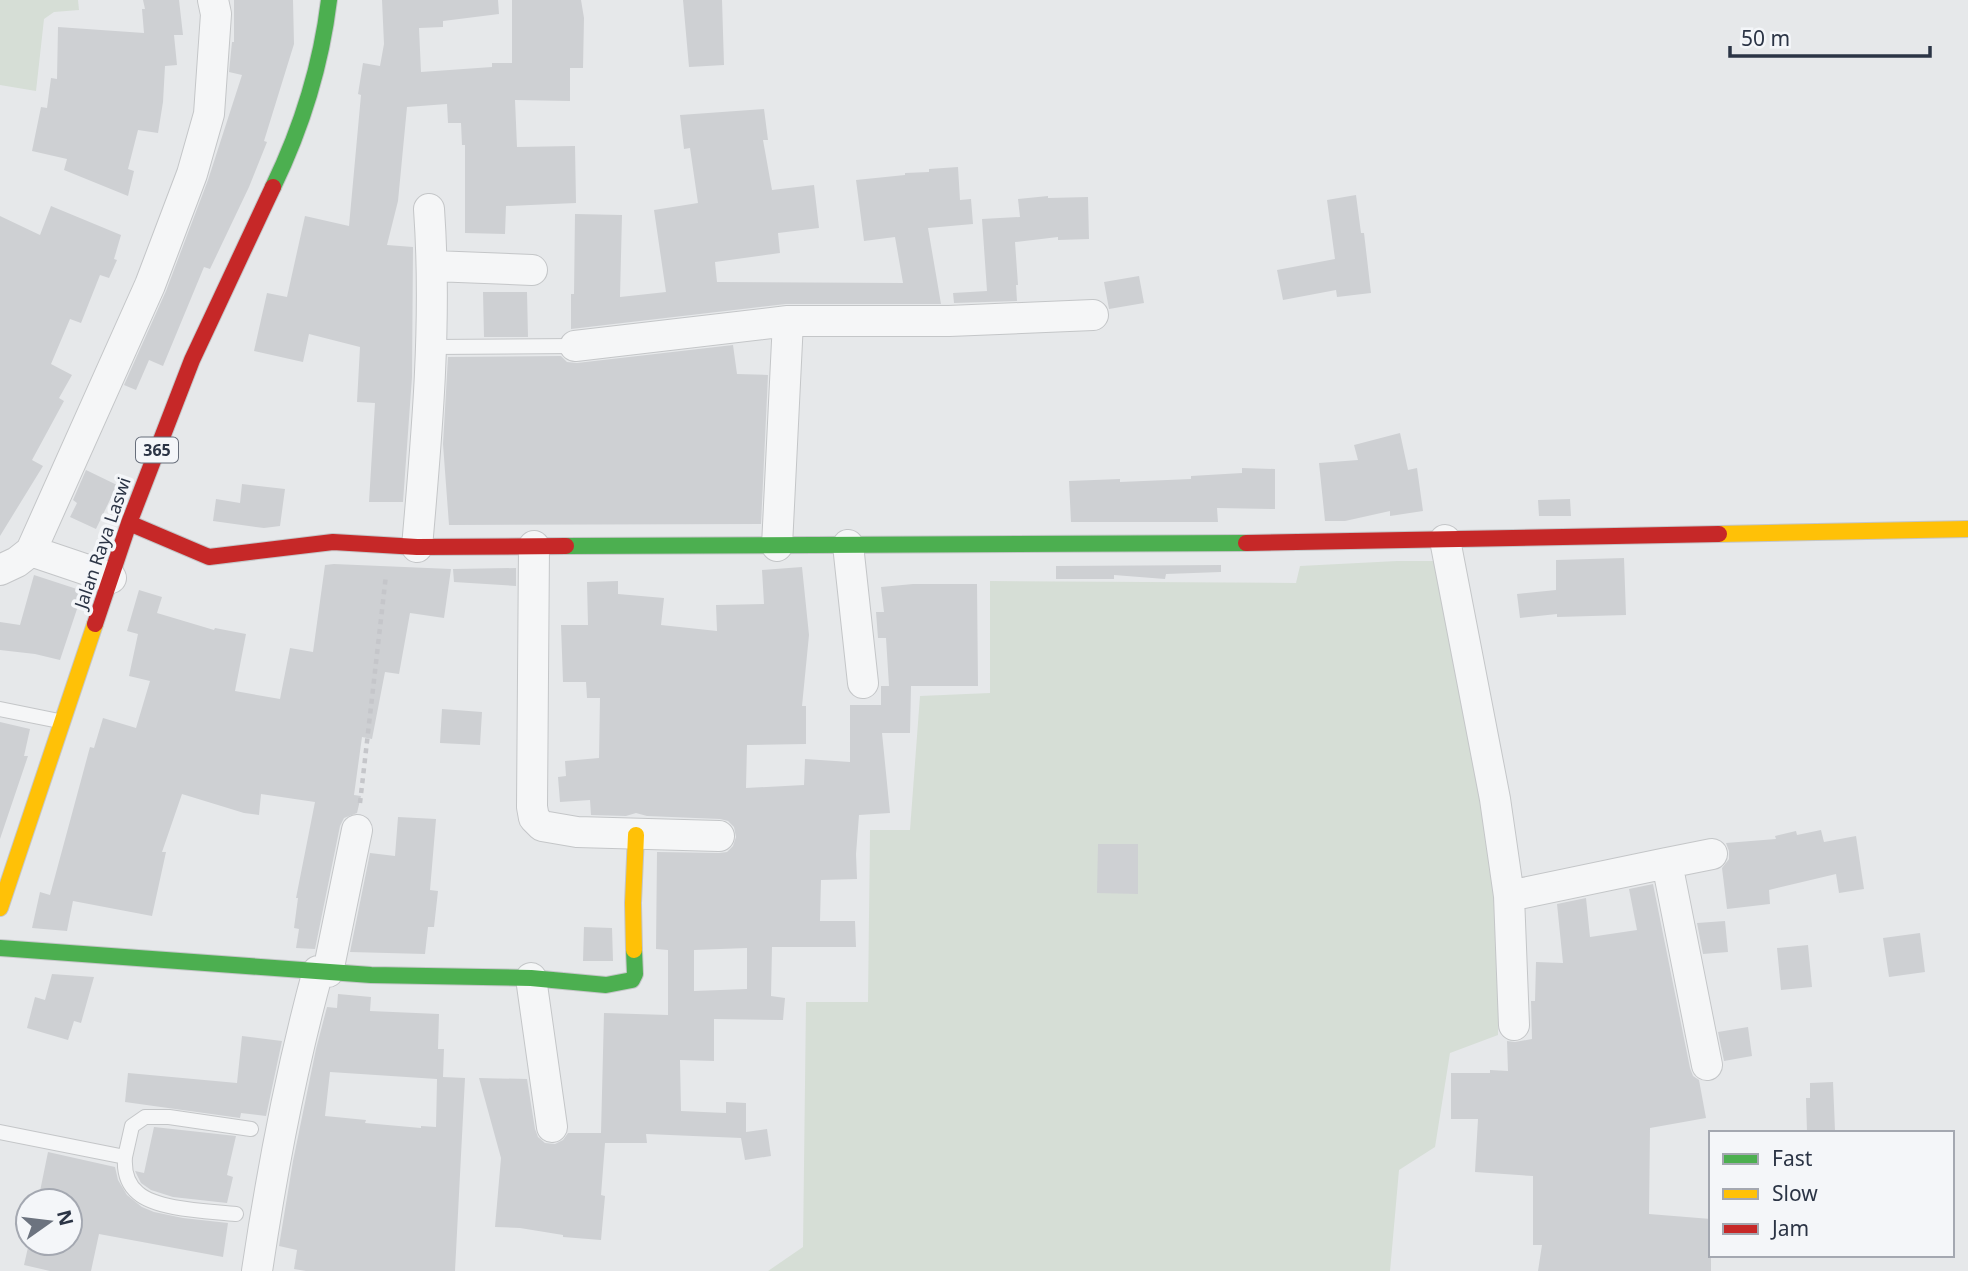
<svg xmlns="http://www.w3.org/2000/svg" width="1968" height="1271" viewBox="0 0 1968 1271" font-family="'Noto Sans',sans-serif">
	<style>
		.green { fill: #d6ded6 }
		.building { fill: #ced0d3; fill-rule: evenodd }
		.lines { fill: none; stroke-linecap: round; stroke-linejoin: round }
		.lane-casing { stroke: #c4c6c8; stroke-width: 16 }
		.street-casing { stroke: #c4c6c8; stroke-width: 32 }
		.fast-casing { stroke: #c4c6c8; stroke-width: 18 }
		.slow-casing { stroke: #c4c6c8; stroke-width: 18 }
		.jam-casing { stroke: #c4c6c8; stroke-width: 18 }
		.path { stroke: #c5c6ca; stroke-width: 4.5; stroke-dasharray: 5 5; stroke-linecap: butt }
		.lane { stroke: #f5f6f7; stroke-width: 14 }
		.street { stroke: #f5f6f7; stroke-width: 30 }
		.fast { stroke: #4caf50; stroke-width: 16 }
		.slow { stroke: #ffc107; stroke-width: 16 }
		.jam { stroke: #c62828; stroke-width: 16 }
		.labels { text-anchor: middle; stroke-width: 7; stroke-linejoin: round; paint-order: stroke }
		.shield { fill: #f4f6f9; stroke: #676e7b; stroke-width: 2 }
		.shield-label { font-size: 16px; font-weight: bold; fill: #2b3445 }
		.street-label { font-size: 18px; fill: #2b3445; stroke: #f4f6f9 }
	</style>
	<rect width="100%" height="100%" fill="#e6e8ea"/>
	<path class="green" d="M0,0H78L79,10L54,12L44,19L36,91L0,85Z
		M1397,561H1445L1501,881L1498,1035L1450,1053L1435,1147L1399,1170L1390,1271H768L803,1247L806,1002H868L870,830H910L920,696L990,693V581L1296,583L1300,566Z"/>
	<path class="building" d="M143,0H179L183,35H174L177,65L165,66L163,102L158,133L138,130L128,169L134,171L128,196L64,170L67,159L32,151L41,107L47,108L51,78L57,79L58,27L144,33L142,9H145Z
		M234,0H293L294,44L264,141L267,142L249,187L210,269L204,267L163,366L149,360L136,390L124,385L166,291L208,180L242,75L229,72L232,42H234Z
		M382,0H498L499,14L443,21V27L419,28L421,72L492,67V63H512V0H581L584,18L583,68H570V101L515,100L517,147L575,146L576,203L506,206L505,234L465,233V145H462L461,123H448L447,104L407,107L398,201L387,245L413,247L412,377L403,502H369L375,403L357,402L360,347L309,334L303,362L254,351L267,293L287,297L305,216L349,226L361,95L358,94L363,63L380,66L384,44Z
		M683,0H722L724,65L689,67Z
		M764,109L768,140H763L772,190L814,185L819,228L778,233L780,253L715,262L717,282L903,283L895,237L864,241L856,180L905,175V173L929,172V169L958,167L960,200L971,199L973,224L928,228L941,304H786L571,329V294H574L575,214L622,215L620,297L666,292L654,210L698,203L690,148L684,149L680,115Z
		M1356,195L1361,233H1364L1371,293L1337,297L1336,290L1283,300L1277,270L1335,259L1327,200Z
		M1048,196V198L1088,197L1089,239L1058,240V237L1015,242L1018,285H1016L1017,301L954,303L953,293L987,291L982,219L1020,217L1018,199Z
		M51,206L121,235L114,259L117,260L109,278L100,275L81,323L70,319L51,364L72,375L59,398L64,401L32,460L43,466L0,536V216L40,235Z
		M1139,276L1144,303L1109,309L1104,282Z
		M483,292H527L528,337H484Z
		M733,345L737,374L768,375L761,524L449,525L443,444L448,357L561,356L567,362L577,363Z
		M1400,433L1408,470L1417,468L1423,511L1390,516V511L1345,521H1325L1319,463L1358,460L1354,445Z
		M1242,468L1275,469V509L1217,508L1218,522H1071L1069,481L1120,479V482L1191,479V476L1242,473Z
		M86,470L117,485L96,529L70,517L77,503L73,500Z
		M242,484L285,489L280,526L264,528L213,521L216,499L240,503Z
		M1570,499L1571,516H1539L1538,500Z
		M1624,558L1626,615L1557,617V614L1520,618L1517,594L1556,590V560Z
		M334,564L451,569L444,618L410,613L399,674L385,672L372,739L362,737L354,795L361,796L357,813L344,818L340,826L315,949L296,948L299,929L294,928L298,898H296L315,802L261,794L259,815L244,813L182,794L162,852H166L152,916L73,901L67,931L32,928L40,892L50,895L90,747L94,748L103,718L136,728L150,681L129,676L138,634L127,631L139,590L162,597L157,613L214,630L215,628L246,634L235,691L280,699L290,648L313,652L325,565Z
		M1221,565V572L1166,574L1165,579L1114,575V579H1056V566Z
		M802,567L809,635L802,706H806V744L747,745L746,788L804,785L805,759L850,762V705H881V686H889L886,638H878L876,612H884L881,587L913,584H977L978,686H911L910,733H882L890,813L859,815L856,854L857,879L821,880L820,921H855L856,947H772L771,996L785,998L783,1020L714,1019V1061L680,1060L681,1111L726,1113V1102L746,1103V1132L767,1129L771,1156L745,1160L741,1138L646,1134L647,1143H605L601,1195L605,1196L601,1240L563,1237V1235L520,1228L495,1227L501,1158L479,1078L527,1079L535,1129L538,1137L545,1143L555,1144L563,1140L568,1133H601L604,1013L668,1015V950L656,949L657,852L719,853L727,852L733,846L736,837L734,827L728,821L720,819L647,816L636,813L626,816L591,815L590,800L560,802L558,777L566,776L565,761L599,758L600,698H587L586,682H563L561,625H588L587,582L618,581V594L664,598L661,625L717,631L716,605L764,604L762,570ZM747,948V989L694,991V950Z
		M516,568V586L454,582L453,569Z
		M34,575L83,591L60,660L35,654L0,650V622L20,625Z
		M442,709L482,712L480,745L440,743Z
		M0,722L30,729L24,756H28L0,839Z
		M398,817L436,819L430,890L438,891L434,927H428L425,954L350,952L370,853L395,856Z
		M1821,830L1824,842L1856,836L1864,889L1839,893L1836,874L1769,890L1770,904L1727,909L1722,868L1729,859V851L1726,843L1776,839L1775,836L1796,831L1797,835Z
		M1098,844H1138V894L1097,893Z
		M1653,884L1690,1068L1693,1076L1699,1080L1706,1118L1650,1128L1649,1214L1711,1219V1271H1538L1542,1245H1533V1176L1475,1172L1478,1119H1451V1073H1490V1070L1508,1071L1507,1041L1515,1042L1532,1039L1531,1001H1535L1536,962L1563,963L1557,904L1586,898L1590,937L1637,930L1629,889Z
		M1725,921L1728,952L1703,954L1697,923Z
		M584,927L612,928L613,961H583Z
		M1920,933L1925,972L1889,977L1883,938Z
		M1808,945L1812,987L1781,990L1777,948Z
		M52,974L94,977L81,1023L74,1021L68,1040L27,1028L35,997L45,1000Z
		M338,994L371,997L370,1011L439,1014L438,1049H444L443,1077L465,1078L455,1271H306L294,1269L297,1250L279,1246L293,1161L316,1049L327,1007L337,1008ZM330,1072L437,1079L436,1127L421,1126V1128L365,1123L366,1120L325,1116Z
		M1748,1027L1752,1056L1724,1061L1718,1032Z
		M242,1036L282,1041L266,1116L241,1113L240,1118L125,1102L128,1073L237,1083Z
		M1833,1082L1835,1131L1807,1132L1806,1098H1810V1083Z
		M154,1127L236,1136L227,1175L233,1177L227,1203L173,1197L151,1190L141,1183L135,1171L144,1173Z
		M48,1152L115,1167L118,1180L127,1195L142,1207L154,1212L183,1218L228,1223L223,1257L99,1234L91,1271H50L24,1265L29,1243H70V1201H38Z"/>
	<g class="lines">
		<g class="lane-casing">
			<path id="lane" d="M432,347L575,346
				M0,709L59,721
				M0,1132L125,1157L132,1126L145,1117H169L251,1129
				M125,1157C124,1171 127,1184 138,1193C157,1210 210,1211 236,1214"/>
		</g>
		<g class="street-casing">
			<path id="street" d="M433,266L532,270
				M575,346L788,321
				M1445,540L1495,799L1509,896L1667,863L1707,1065
				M848,545L863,683
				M534,546L532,807L534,818L542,826L577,832L719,836
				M777,546L788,321H949L1093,315
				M417,547C427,434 437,322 429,209
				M31,551L111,578
				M0,570L17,562L31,551L150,285L192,174L209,114L216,14L213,0
				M1667,863L1712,854
				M1509,896L1514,1025
				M328,972L357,830
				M531,978L552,1127
				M257,1271C272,1170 291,1070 318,971"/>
		</g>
		<g class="fast-casing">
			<path id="fast" d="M273,187C302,127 321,66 329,0
				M566,546L1246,543
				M0,948L371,975L531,978L606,985L632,980L635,974L634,950"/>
		</g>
		<g class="slow-casing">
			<path id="slow" d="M1719,534L1968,529
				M0,908L95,624
				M634,950L633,903L636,835"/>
		</g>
		<g class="jam-casing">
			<path id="jam" d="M129,523L209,557L333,542L417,547L566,546
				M1246,543L1719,534
				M95,624L129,523L192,360L273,187"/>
		</g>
		<path class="path" d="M360,803L386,575"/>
		<use href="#lane" class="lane"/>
		<use href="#street" class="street"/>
		<use href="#fast" class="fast"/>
		<use href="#slow" class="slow"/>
		<use href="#jam" class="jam"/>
	</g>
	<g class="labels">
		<rect class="shield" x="136" y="437.5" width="42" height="25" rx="5"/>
		<g class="shield-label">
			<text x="157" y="456">365</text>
		</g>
		<g class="street-label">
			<text transform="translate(103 543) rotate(-71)" y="6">Jalan Raya Laswi</text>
		</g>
	</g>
	<rect x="1709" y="1131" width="245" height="126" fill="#f4f6f9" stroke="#a4a8b1" stroke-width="2"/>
	<rect x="1723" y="1154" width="35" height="10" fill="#4caf50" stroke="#a4a8b1" stroke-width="2"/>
	<text x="1772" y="1166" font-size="21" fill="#2b3445">Fast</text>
	<rect x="1723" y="1189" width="35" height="10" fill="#ffc107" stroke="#a4a8b1" stroke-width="2"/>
	<text x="1772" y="1201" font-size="21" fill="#2b3445">Slow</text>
	<rect x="1723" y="1224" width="35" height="10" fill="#c62828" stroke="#a4a8b1" stroke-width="2"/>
	<text x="1772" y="1236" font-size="21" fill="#2b3445">Jam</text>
	<g transform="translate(49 1222) rotate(76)"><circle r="33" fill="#f4f6f9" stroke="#a4a8b1" stroke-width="2"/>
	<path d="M0-5L12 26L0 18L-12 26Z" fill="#6c737f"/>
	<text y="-10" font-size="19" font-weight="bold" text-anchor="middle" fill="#2b3445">N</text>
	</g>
	<path d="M1730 46v10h200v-10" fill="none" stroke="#2b3445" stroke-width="3.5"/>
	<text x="1741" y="46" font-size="21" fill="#2b3445" stroke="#f4f6f9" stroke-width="5" paint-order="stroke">50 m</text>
</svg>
